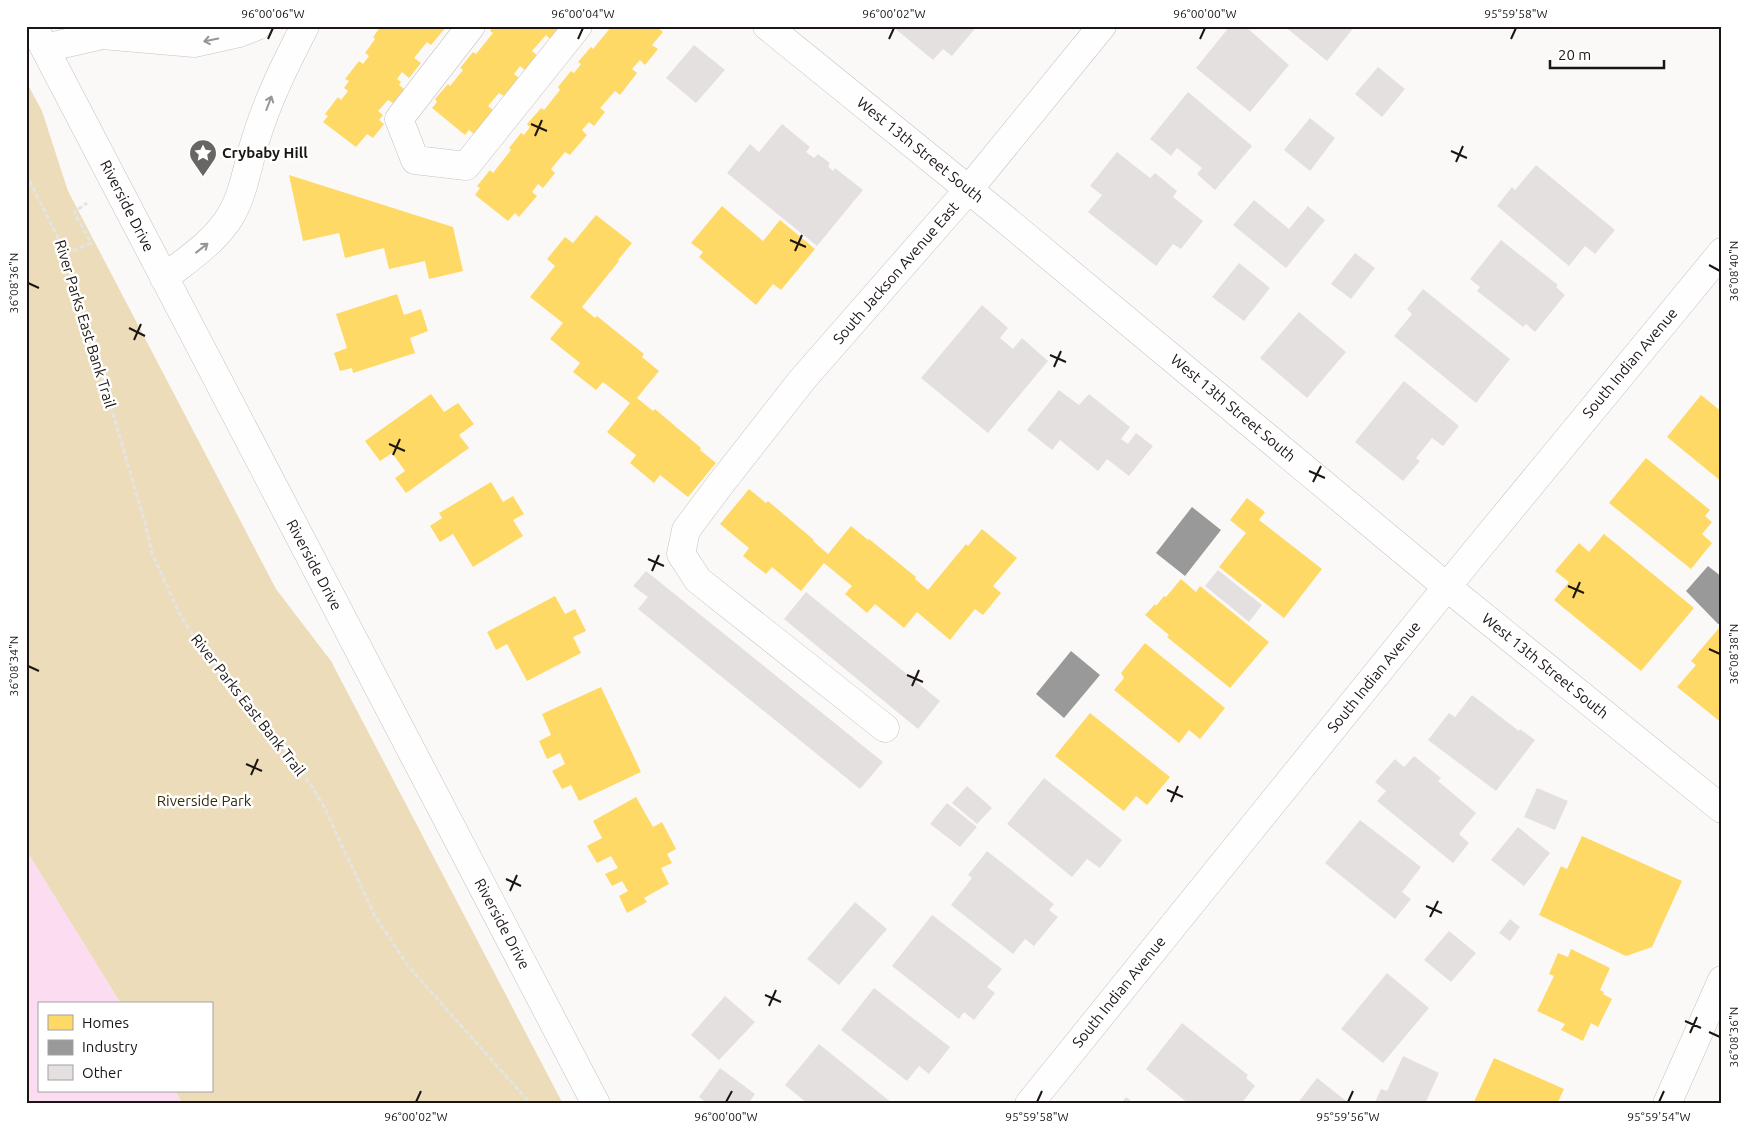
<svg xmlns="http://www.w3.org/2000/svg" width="1748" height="1130" viewBox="0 0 1748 1130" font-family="Ubuntu,sans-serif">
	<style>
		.green { fill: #ecdcb9 }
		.water { fill: #fbdcf0 }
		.homes { fill: #ffd966 }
		.industry { fill: #999 }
		.building { fill: #e5e0e0 }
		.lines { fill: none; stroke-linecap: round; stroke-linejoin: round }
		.minor-casing { stroke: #c6c1c0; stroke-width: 29 }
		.path { stroke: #e4e4e4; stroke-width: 3; stroke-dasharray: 5 2.5; stroke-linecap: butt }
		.minor { stroke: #fefefe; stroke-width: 28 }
		.oneway { stroke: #989594 }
		.ticks { fill: none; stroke: #1b1513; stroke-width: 2 }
		.labels { text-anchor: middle; stroke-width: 5; stroke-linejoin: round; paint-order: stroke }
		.street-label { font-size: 15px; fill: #1b1513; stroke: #fff }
		.poi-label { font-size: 15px; font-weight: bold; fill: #1b1513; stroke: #fff; text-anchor: start }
		.park-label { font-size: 15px; fill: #382b09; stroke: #fff }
		.neatline { fill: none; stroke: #1b1513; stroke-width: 2 }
		.ticks-label { font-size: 12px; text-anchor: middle; fill: #1b1513 }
	</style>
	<rect width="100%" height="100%" fill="#fbf9f8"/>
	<path class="green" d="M26,81L42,111L68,191L276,589L331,661L563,1104H183L175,1091H211V1004H121L26,850Z"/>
	<path class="water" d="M26,850L121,1004H39V1091H175L183,1104H26Z"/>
	<path class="homes" d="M381,26H447L431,45L427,42L414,58L421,63L409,78L402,72L397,79L401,82L399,85L404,89L393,103L388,100L378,111L383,115L379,120L384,124L373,138L367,134L356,147L323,122L328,116L325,114L338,97L341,100L348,91L344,88L349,81L345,79L359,61L363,64L369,56L365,53L375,39L373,37Z
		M493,26H560L550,39L546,35L532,51L538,56L526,71L520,66L514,74L519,78L504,96L499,93L488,106L493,110L474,134L469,130L465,135L432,108L437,102L435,99L448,84L450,86L463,70L460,68L473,52L476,54L493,33L490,31Z
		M610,26H656L663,32L652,45L658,49L645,65L640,60L632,69L637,73L620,95L615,91L600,108L605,112L594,126L589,122L582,130L587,135L570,155L565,152L551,169L555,173L543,188L538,184L532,192L537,196L519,217L515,213L508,221L475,195L480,188L477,186L490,170L493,173L511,150L509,148L521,133L524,135L530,127L527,124L541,108L544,110L560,90L558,87L571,71L574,73L581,64L578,62L591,47L593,49L611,27Z
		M289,175L453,227L463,271L429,279L425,261L389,269L384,248L345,258L339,233L303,241Z
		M722,206L763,241L780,220L815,249L781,290L773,284L756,305L699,257L703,252L691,243Z
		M596,215L632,243L618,260L619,261L582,307L595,318L597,316L644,354L642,357L659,371L637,398L653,411L655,409L701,448L700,450L716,463L688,497L660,475L654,483L630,463L636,455L607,432L630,403L603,382L596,390L573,372L580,363L550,339L563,323L530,297L555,266L547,259L565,237L573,243Z
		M397,294L404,315L421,309L428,331L410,338L415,353L353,373L352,368L340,371L334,353L347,348L336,314Z
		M431,394L444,412L458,403L474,424L459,435L469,448L406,493L395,478L405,471L392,453L380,461L365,441Z
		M1701,395L1722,412V482L1667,437Z
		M1646,458L1710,510L1705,516L1712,522L1702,534L1712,543L1691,569L1609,503Z
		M491,482L503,502L513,496L524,514L513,520L523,536L473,567L453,534L440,542L430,526L442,518L439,513Z
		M749,489L766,503L768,501L814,540L813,541L828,554L851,526L868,540L869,539L916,577L915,579L928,590L966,544L968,546L982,529L1017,558L993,586L1001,593L983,615L975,609L950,640L917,612L904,628L875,604L867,613L845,594L852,586L824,563L801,591L772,567L766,574L743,556L749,548L720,524Z
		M1247,498L1265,512L1259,520L1322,569L1284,618L1219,567L1246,533L1230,520Z
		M1604,534L1694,608L1641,671L1554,600L1569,582L1555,571L1579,543L1589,552Z
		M1181,579L1196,592L1200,586L1269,642L1230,688L1167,637L1169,635L1145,615L1155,604L1156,606L1164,596L1166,597Z
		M555,596L565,614L575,609L586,631L573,637L581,653L527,681L507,644L496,650L487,632Z
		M1719,628L1722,631V723L1677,687L1696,665L1691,661Z
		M1145,643L1225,708L1200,739L1189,730L1179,743L1114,690L1124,678L1121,673Z
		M601,687L641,772L579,801L571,785L562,789L552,771L565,764L560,753L547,759L539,741L551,735L542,714Z
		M1090,713L1170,777L1147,805L1136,796L1124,811L1055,756Z
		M636,797L653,827L662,822L676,849L667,854L672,863L661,868L669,884L644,898L647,902L627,913L619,896L628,891L622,881L612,886L605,874L618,868L611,856L597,863L587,846L602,838L593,821Z
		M1582,836L1682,881L1652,947L1626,956L1539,915L1561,866L1567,869Z
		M1571,949L1610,968L1600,990L1604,992L1603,994L1612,999L1598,1027L1591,1023L1583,1041L1561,1030L1565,1024L1537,1011L1554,976L1549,974L1558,953L1568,957Z
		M1494,1058L1564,1089L1557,1104H1473Z"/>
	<path class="industry" d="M1192,507L1221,530L1185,576L1156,553Z
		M1708,566L1722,577V624H1718L1686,591Z
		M1071,651L1100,675L1064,718L1036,694Z"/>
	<path class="building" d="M892,26H977L952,56L943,49L933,60Z
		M1230,26H1245L1289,65L1250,112L1196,68Z
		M1284,26H1355L1327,61Z
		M694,45L725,70L696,103L666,78Z
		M1378,67L1405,89L1382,117L1355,94Z
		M1188,92L1252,146L1215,190L1197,174L1202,168L1177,148L1171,156L1150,139Z
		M1310,118L1335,138L1310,171L1284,150Z
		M782,124L810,147L806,152L814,158L818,154L830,163L828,166L833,171L835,168L863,190L817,246L727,173L750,144L759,152Z
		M1117,152L1150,178L1155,173L1177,191L1173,197L1203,221L1181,249L1173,244L1156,266L1088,212L1102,195L1090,186Z
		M1536,165L1615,230L1595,254L1585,246L1569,266L1497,206L1512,187L1515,190Z
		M1254,200L1289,229L1308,206L1325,220L1286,268L1233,225Z
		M1501,240L1558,285L1556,287L1565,295L1535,332L1526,324L1523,327L1477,291L1480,287L1470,279Z
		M1355,253L1375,268L1351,299L1331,284Z
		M1239,263L1270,288L1244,321L1212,297Z
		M1423,289L1510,359L1476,403L1394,336L1412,314L1407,309Z
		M982,305L1008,328L1000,338L1013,349L1022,338L1048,361L988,433L921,378Z
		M1299,312L1346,352L1307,398L1260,358Z
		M1404,381L1459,426L1443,446L1432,438L1416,458L1420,461L1403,481L1355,442Z
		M1059,390L1079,405L1089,394L1130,427L1121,439L1128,444L1136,433L1153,446L1129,476L1107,459L1098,471L1060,440L1052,450L1027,430Z
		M1218,570L1262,605L1249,622L1205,586Z
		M646,571L883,762L860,789L638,609L648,597L633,586Z
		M806,592L940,701L918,729L784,619Z
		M1472,695L1519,731L1520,729L1535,740L1496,791L1428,740L1449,713L1455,717Z
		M1414,756L1441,778L1438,781L1476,813L1459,834L1469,843L1453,863L1377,801L1386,791L1375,782L1395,759L1404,767Z
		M1044,778L1122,840L1100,868L1087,859L1072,877L1007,824Z
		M967,786L992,808L977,824L952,803Z
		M1537,788L1568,801L1555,830L1524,817Z
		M947,803L977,827L960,847L930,824Z
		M1360,820L1421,867L1402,892L1411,899L1395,919L1325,863Z
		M1518,827L1550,853L1524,886L1491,860Z
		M987,851L1054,904L1049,910L1058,917L1034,946L1025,939L1013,954L951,905L972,878L968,875Z
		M855,902L887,929L839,985L807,959Z
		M932,915L1002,969L987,987L995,993L974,1020L964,1012L959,1019L892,966Z
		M1510,919L1520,927L1510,941L1499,933Z
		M1449,931L1476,953L1451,982L1424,960Z
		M1387,973L1429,1008L1383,1063L1341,1029Z
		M874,988L950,1047L929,1074L919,1066L907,1081L841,1030Z
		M725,996L755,1022L719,1060L691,1035Z
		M1182,1023L1248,1075L1246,1078L1255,1086L1241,1104H1189L1146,1069Z
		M819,1044L892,1103L891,1104H808L785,1085Z
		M1403,1056L1439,1073L1425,1104H1374L1381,1089L1387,1091Z
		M720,1068L755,1094L748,1104H708L699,1097Z
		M1317,1078L1350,1104H1297Z
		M1126,1097L1135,1104H1121Z"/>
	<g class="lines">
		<g class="minor-casing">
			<path id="minor" d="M33,26L596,1104
				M471,26L399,119L415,160L466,166L578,26
				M767,26L1000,215L1447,587L1722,809
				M45,48L102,35L194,43L239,33L257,26
				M164,278C188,259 215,242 231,215C245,191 248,161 257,135C269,97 287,61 305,26
				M885,728L698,580L681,554L686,530L722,482L802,380L969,189L1102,26
				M1029,1104L1471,557L1722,252
				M1667,1104L1722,980"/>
		</g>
		<path class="path" d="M26,174L66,254L145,523L152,553L180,615L203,651L240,697L296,762L322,803L375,916L408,966L531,1104
			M66,254L91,243L74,212L87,203"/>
		<use href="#minor" class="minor"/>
	</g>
	<defs><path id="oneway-shaft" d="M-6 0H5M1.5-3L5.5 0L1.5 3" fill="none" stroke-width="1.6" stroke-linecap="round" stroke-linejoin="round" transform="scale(1.25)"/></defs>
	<g class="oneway">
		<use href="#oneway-shaft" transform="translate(211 40) rotate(168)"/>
		<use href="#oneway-shaft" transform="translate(269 103) rotate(-69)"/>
		<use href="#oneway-shaft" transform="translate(202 248) rotate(-38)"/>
	</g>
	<path class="ticks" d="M268,39L273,28M578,39L583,28M889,39L894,28M1200,39L1205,28M1511,39L1516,28M531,124L547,131M535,136L542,120M1451,151L1467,158M1456,162L1463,146M790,240L806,247M795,251L802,235M1709,265L1720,271M28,283L39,288M129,328L145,336M134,340L141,324M1050,355L1066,362M1054,367L1061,351M389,444L405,451M393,455L400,439M1309,471L1325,478M1313,482L1321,466M648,559L664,566M652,571L659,555M1568,586L1584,593M1573,598L1580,582M1709,649L1720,654M28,666L39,671M907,675L923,682M912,686L919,670M246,764L262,771M251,775L258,759M1167,790L1183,797M1171,802L1178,786M506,879L521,886M510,891L517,875M1426,906L1442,913M1430,917L1438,901M765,995L781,1002M769,1006L776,990M1685,1021L1701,1028M1709,1032L1720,1037M1690,1033L1697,1017M416,1102L421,1091M726,1102L732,1091M1037,1102L1042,1091M1348,1102L1353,1091M1659,1102L1664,1091"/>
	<defs>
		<g id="sight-pin" transform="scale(1.4375)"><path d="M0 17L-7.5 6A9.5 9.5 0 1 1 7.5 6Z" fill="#696563" stroke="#fff"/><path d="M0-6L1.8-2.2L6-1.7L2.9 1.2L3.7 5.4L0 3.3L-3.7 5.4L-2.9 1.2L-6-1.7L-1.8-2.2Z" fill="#fff"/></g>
	</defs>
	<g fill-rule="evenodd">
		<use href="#sight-pin" x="203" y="153"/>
	</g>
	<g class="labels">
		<g class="street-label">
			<text transform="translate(920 150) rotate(39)" y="5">West 13th Street South</text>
			<text transform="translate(127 206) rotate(63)" y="5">Riverside Drive</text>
			<text transform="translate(896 273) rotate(-49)" y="5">South Jackson Avenue East</text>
			<text transform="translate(85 324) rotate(73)" y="5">River Parks East Bank Trail</text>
			<text transform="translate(1630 363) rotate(-50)" y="5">South Indian Avenue</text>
			<text transform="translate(1233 408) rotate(40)" y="5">West 13th Street South</text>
			<text transform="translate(314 565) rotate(62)" y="5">Riverside Drive</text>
			<text transform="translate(1545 666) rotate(39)" y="5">West 13th Street South</text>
			<text transform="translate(1374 677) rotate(-51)" y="5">South Indian Avenue</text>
			<text transform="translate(248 705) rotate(52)" y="5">River Parks East Bank Trail</text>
			<text transform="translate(502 924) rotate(62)" y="5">Riverside Drive</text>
			<text transform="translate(1119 992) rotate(-51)" y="5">South Indian Avenue</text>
		</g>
		<g class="poi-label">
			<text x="222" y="158">Crybaby Hill</text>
		</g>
		<g class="park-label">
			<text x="204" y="806">Riverside Park</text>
		</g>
	</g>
	<rect width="1748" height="1130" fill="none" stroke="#ffffff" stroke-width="55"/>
	<rect x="38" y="1002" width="175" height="90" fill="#ffffff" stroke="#a4a1a1"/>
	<rect x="48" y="1015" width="25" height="15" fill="#ffd966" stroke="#a4a1a1"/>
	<text x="82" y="1028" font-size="15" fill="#1b1513">Homes</text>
	<rect x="48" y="1040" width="25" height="15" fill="#999999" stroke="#a4a1a1"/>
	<text x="82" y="1052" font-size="15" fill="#1b1513">Industry</text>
	<rect x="48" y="1065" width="25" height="15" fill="#e5e0e0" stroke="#a4a1a1"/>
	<text x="82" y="1078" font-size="15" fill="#1b1513">Other</text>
	<path d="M1550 60v8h114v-8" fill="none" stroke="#1b1513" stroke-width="2.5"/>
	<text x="1558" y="60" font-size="15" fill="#1b1513" stroke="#ffffff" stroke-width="4" paint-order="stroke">20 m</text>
	<rect x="28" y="28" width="1692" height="1074" class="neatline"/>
	<g class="ticks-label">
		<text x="273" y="18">96°00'06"W</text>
		<text x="583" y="18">96°00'04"W</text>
		<text x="894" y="18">96°00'02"W</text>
		<text x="1205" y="18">96°00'00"W</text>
		<text x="1516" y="18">95°59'58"W</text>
		<text transform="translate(1734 271) rotate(-90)" y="4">36°08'40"N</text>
		<text transform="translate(14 283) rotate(-90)" y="4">36°08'36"N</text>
		<text transform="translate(1734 654) rotate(-90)" y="4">36°08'38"N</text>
		<text transform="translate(14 666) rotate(-90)" y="4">36°08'34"N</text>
		<text transform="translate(1734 1037) rotate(-90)" y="4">36°08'36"N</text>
		<text x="416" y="1121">96°00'02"W</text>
		<text x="726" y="1121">96°00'00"W</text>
		<text x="1037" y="1121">95°59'58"W</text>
		<text x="1348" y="1121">95°59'56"W</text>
		<text x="1659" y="1121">95°59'54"W</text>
	</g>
</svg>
